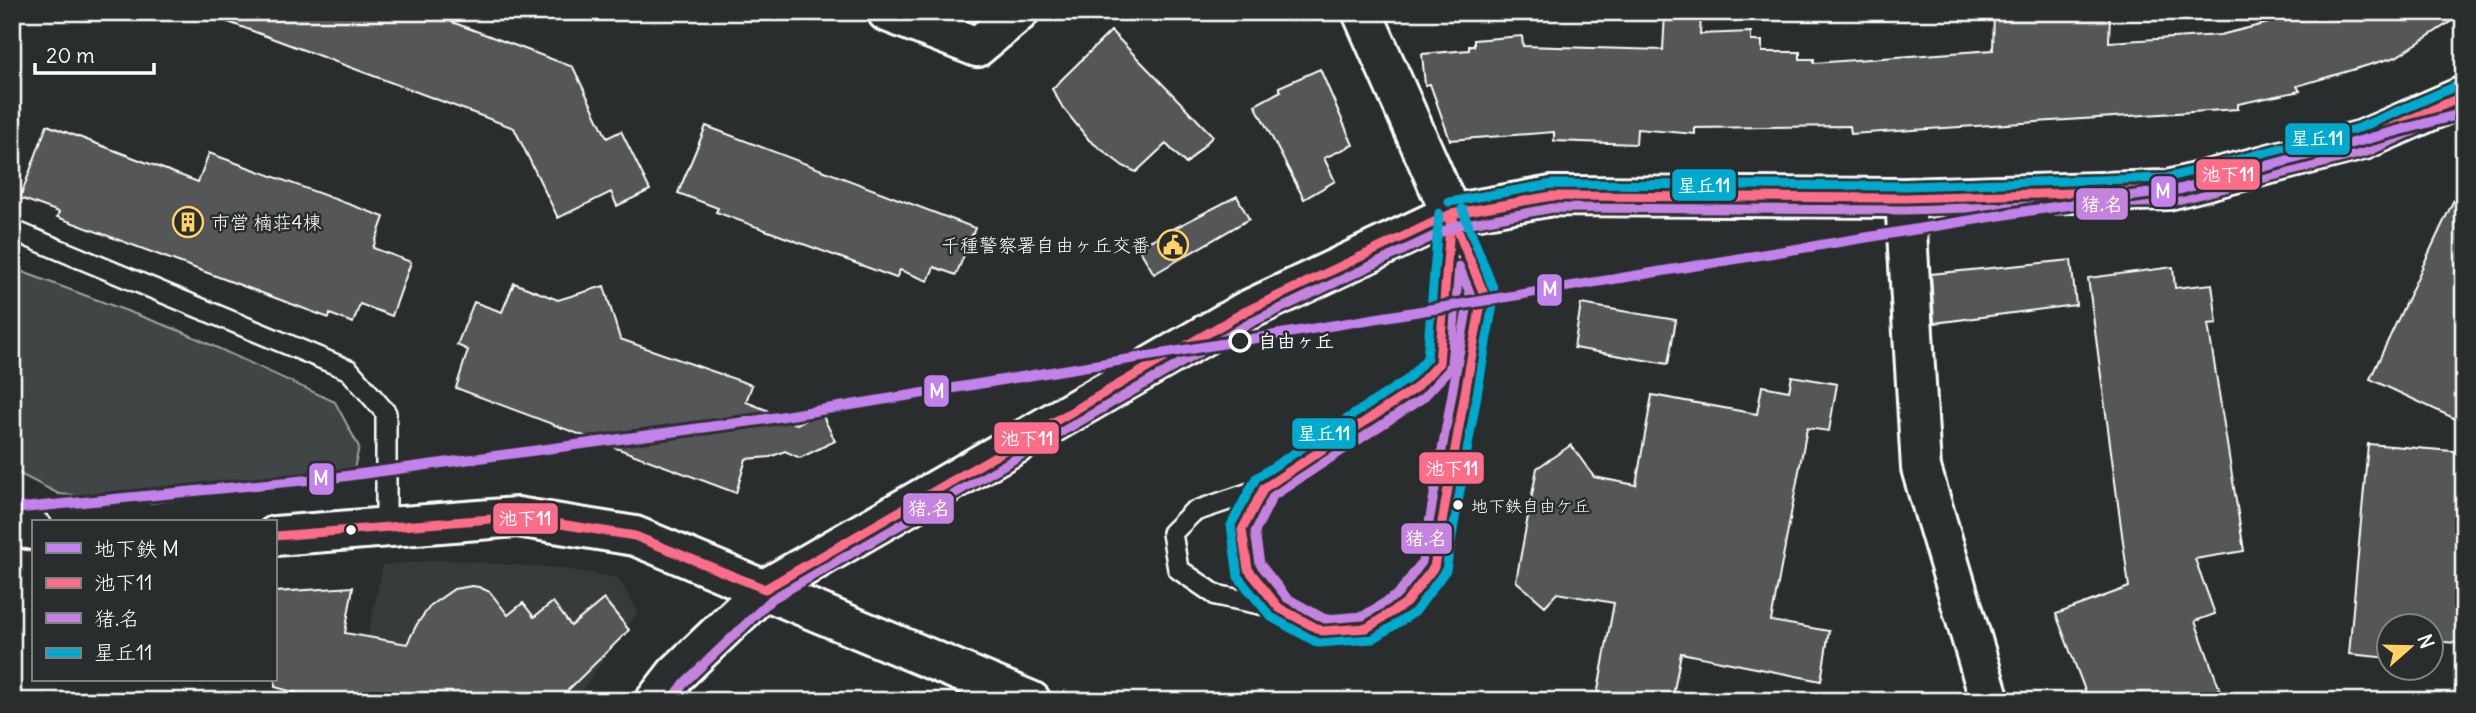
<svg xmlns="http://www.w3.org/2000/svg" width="2476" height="713" viewBox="0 0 2476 713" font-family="Delius,'Klee One',sans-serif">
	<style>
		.built { fill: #373a3b }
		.green { fill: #414445; stroke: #a0a2a2; stroke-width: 2 }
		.building { fill: #555758; stroke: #fff; stroke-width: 2 }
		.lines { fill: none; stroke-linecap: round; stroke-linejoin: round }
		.lane-casing { stroke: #fff; stroke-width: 24 }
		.street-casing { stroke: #fff; stroke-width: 44 }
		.secondary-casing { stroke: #fff; stroke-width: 44 }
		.lane { stroke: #2a2d2e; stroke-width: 19 }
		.street { stroke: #2a2d2e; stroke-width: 38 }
		.secondary { stroke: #2a2d2e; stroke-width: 38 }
		.bus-1-casing { stroke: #2a2d2e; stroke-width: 14 }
		.bus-2-casing { stroke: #2a2d2e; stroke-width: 14 }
		.bus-3-casing { stroke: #2a2d2e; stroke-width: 14 }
		.bus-1 { stroke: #fb6d88; stroke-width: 9 }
		.bus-2 { stroke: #c483df; stroke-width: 9 }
		.bus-3 { stroke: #00a9ce; stroke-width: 9 }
		.metro-1-casing { stroke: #2a2d2e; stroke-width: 16 }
		.metro-1 { stroke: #c281eb; stroke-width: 10 }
		.stop-dot { fill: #2a2d2e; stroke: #fff; stroke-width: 3.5 }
		.bus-dot { fill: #fff; stroke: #2a2d2e; stroke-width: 2.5 }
		.labels { text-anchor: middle; stroke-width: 5; stroke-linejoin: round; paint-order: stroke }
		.bus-label { font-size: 17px; fill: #fff; stroke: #2a2d2e; text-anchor: start }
		.poi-label { font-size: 19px; fill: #fff; stroke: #2a2d2e; text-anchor: start }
		.stop-label { font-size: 19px; font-weight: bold; fill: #fff; stroke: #2a2d2e; text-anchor: start }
		.line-badge { stroke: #2a2d2e; stroke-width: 2.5 }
		.badge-label { font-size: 19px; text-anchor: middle; font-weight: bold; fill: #fff }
	</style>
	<rect width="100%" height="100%" fill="#2a2d2e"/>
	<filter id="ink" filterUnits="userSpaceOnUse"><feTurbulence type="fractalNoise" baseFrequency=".0143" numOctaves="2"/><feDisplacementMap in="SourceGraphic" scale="14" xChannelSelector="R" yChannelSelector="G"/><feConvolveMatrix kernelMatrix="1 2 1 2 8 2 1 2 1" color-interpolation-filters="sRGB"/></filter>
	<g filter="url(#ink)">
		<path class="built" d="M446,560L558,568L618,578L638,612L574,701H345L357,690L383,565Z"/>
		<path class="green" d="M12,268L183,332L335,402L359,447L352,478L151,503L59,494L12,470Z"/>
		<path class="building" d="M213,12H425L573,67L607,138L621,131L650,190L617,206L611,192L558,218L514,128L212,16Z
			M1994,12H2110L2109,42L2220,35L2268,23L2263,12L2464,13L2396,57L2297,86L2300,91L2238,104V109L1851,134L1850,126L1695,128V134L1637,129L1636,144L1554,141V132L1450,140L1430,84L1425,85L1422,54L1469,50V46H1474V40L1522,36L1523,46L1663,50L1665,13L1701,16L1700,34L1751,32V41H1762V52H1800V59H1814V63L1993,50Z
			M1111,31L1213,136L1186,164L1166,144L1136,172L1123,166L1089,140L1063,108L1052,89Z
			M1320,69L1353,145L1324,158L1335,181L1304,199L1255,105L1281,91L1279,87Z
			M47,125L198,182L209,153L384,217L373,248L411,262L392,316L360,304L353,323L330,314L329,318L57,217L59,212L20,198Z
			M706,126L975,228L956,275L934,267L928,281L900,270L896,278L716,212L718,208L678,193Z
			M2464,178V423L2370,379Z
			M1237,196L1249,219L1154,274L1138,247Z
			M2071,260L2076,305L1934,323L1931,274Z
			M2173,267L2175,288L2212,284L2217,323L2208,324L2244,551L2195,559L2215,614L2195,621L2224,701H2089L2056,614L2129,587L2088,278Z
			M514,283L558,300L604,286L620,339L752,385L746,402L767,410L773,417L797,424L821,412L835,441L800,458L785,451L770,457L746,459L736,493L456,388L468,350L457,345L474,302L502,312Z
			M1581,304L1676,320L1668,364L1574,348Z
			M1792,376L1837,384L1829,431L1807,428L1771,621L1829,631L1821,681L1681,653L1672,701H1596L1614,603L1557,593L1545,606L1516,581L1537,468L1571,445L1594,477L1636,485L1652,395L1757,414L1762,386L1789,391Z
			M2368,444L2464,452V644L2436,641L2434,662H2431V626H2389V658L2349,654Z
			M353,587L345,633L407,644L417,624L431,605L454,589L472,586L479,587L490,592L508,615L523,603L534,617L553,602L571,626L604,599L629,630L557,701H326L275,687V592Z"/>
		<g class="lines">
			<g class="lane-casing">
				<path id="lane" d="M1451,214L1483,292L1434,567L1406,603L1367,628L1322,631L1279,608L1248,569L1242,530L1264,488L1416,388L1439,363Z
					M12,230L349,370L386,413V526
					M1264,488L1193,512L1172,533L1178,569L1216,595L1279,608"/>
			</g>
			<g class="street-casing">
				<path id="street" d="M887,12L977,47L1019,12
					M1362,12L1451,214
					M1905,198L1921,468L1990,701"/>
			</g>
			<g class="secondary-casing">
				<path id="secondary" d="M12,525L33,530
					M275,536L517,517L635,536L1031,701
					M655,701L676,674L765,589L1246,311L1451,214L1552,196L1905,198L2168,190L2363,140L2464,96"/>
			</g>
			<use href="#lane" class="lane"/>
			<use href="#street" class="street"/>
			<use href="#secondary" class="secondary"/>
			<g class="bus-1-casing">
				<path id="bus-1" d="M1451,214L1483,292L1434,567L1406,603L1367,628L1322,631L1279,608L1248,569L1242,530L1264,488L1416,388L1439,363Z
					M275,536L517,517L635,536L765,589
					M765,589L1246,311L1451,214L1552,196L1905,198L2168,190L2363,140L2464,96"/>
			</g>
			<g class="bus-2-casing">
				<path id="bus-2" d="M1459,266L1470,293L1422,562L1398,594L1363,616L1325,619L1287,598L1260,564L1255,532L1273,496L1423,398L1449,370L1451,364Z
					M671,701L685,682L772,599L1252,322L1455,226L1553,208L1905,210L2170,202L2367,152L2464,109"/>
			</g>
			<g class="bus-3-casing">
				<path id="bus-3" d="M1449,202L1552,184L1905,186L2166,178L2359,128L2459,85
					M1439,213L1427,358L1408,379L1256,478L1231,525L1238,577L1271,617L1318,643L1373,639L1415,612L1446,570L1495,293L1462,209"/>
			</g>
			<use href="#bus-1" class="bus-1"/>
			<use href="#bus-2" class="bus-2"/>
			<use href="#bus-3" class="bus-3"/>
			<g class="metro-1-casing">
				<path id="metro-1" d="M12,509L339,477L760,420L2027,211L2181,189L2464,113"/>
			</g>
			<use href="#metro-1" class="metro-1"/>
		</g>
	</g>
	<defs>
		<g id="building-ring" transform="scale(1.575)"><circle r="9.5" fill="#2a2d2e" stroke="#ffd166" stroke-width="1.5"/><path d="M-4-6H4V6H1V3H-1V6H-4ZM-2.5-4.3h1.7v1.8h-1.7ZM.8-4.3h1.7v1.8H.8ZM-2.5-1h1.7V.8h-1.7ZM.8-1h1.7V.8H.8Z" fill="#ffd166"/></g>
		<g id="civic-ring" transform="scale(1.575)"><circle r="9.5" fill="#2a2d2e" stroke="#ffd166" stroke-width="1.5"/><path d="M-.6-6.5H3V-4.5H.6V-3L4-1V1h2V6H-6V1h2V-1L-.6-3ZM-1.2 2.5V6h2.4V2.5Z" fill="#ffd166"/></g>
	</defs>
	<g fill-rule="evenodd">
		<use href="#building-ring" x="188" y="222"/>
		<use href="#civic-ring" x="1173" y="245"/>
	</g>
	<circle class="stop-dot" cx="1240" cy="341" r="10"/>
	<g class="bus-dot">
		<circle cx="1458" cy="505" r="6"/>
		<circle cx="351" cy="530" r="6"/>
	</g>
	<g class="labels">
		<g class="bus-label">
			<text x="1471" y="512">地下鉄自由ケ丘</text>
		</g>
		<g class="poi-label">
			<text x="211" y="229">市営 楠荘4棟</text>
			<text x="1150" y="252" text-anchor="end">千種警察署自由ヶ丘交番</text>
		</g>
		<g class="stop-label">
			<text x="1258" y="348">自由ヶ丘</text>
		</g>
	</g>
	<g class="line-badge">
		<rect x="2284" y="122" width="67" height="34" rx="7" fill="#00a9ce"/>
		<rect x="2195" y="158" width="66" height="33" rx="7" fill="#fb6d88"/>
		<rect x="1671" y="168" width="66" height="34" rx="7" fill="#00a9ce"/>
		<rect x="2150" y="175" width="27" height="33" rx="7" fill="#c281eb"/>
		<rect x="2075" y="187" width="54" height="34" rx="7" fill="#c483df"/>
		<rect x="1536" y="273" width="27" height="34" rx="7" fill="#c281eb"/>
		<rect x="923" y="374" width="27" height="34" rx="7" fill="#c281eb"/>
		<rect x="1291" y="417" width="66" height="33" rx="7" fill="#00a9ce"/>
		<rect x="993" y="421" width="67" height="34" rx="7" fill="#fb6d88"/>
		<rect x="1418" y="451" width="67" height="34" rx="7" fill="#fb6d88"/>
		<rect x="308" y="462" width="27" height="34" rx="7" fill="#c281eb"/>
		<rect x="902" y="492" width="53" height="33" rx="7" fill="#c483df"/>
		<rect x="492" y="502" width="67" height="33" rx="7" fill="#fb6d88"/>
		<rect x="1400" y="522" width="53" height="33" rx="7" fill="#c483df"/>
	</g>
	<g class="badge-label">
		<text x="2317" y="145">星丘11</text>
		<text x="2228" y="181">池下11</text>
		<text x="1704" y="192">星丘11</text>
		<text x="2163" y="198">M</text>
		<text x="2102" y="211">猪.名</text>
		<text x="1550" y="296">M</text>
		<text x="937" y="398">M</text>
		<text x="1324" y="440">星丘11</text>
		<text x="1027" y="445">池下11</text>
		<text x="1452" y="475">池下11</text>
		<text x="321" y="485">M</text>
		<text x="929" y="515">猪.名</text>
		<text x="525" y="525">池下11</text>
		<text x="1426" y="545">猪.名</text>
	</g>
	<rect width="2476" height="713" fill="none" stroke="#2a2d2e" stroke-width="42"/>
	<rect x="21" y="21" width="2434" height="671" fill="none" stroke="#fff" stroke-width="2.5" filter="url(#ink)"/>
	<rect x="32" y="520" width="245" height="161" fill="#2a2d2e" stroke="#7f8182" stroke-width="2"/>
	<rect x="46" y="543" width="35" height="10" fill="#c281eb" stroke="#7f8182" stroke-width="2"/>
	<text x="94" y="556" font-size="21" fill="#ffffff">地下鉄 M</text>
	<rect x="46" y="578" width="35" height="10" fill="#fb6d88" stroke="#7f8182" stroke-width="2"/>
	<text x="94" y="590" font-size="21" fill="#ffffff">池下11</text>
	<rect x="46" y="613" width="35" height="10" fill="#c483df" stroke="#7f8182" stroke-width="2"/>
	<text x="94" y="626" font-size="21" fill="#ffffff">猪.名</text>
	<rect x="46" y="648" width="35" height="10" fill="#00a9ce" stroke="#7f8182" stroke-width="2"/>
	<text x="94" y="660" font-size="21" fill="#ffffff">星丘11</text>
	<g transform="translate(2410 647) rotate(70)"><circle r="33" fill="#2a2d2e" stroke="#7f8182" stroke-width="2"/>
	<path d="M0-5L12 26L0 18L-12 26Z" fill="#ffd166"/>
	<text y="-10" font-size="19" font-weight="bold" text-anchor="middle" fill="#ffffff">N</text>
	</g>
	<path d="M35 63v10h119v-10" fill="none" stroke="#ffffff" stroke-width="3.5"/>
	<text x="46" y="63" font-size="21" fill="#ffffff" stroke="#2a2d2e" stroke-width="5" paint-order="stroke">20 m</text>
</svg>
